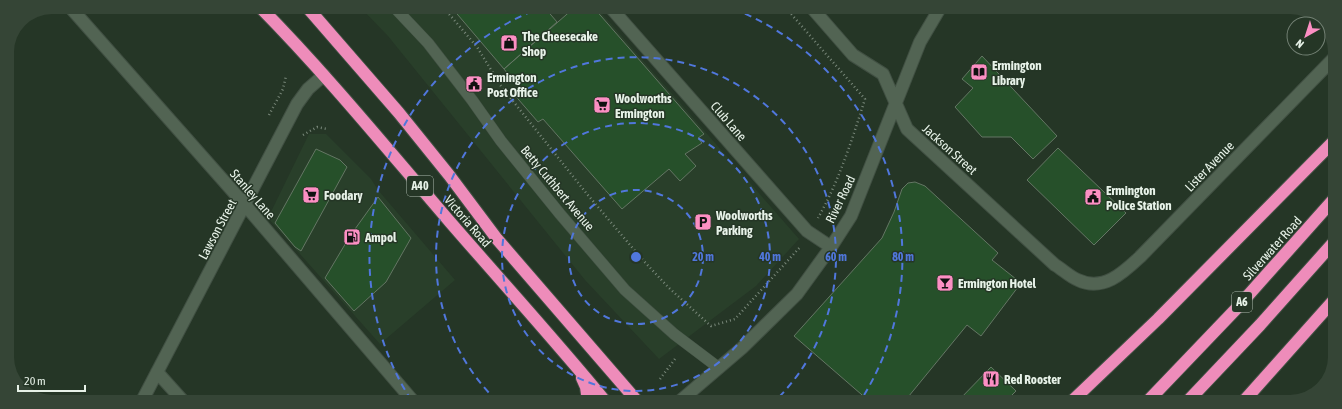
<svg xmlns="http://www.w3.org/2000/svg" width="1342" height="409" viewBox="0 0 1342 409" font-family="'Asap Condensed',sans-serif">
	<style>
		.built { fill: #293f2a }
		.building { fill: #26502a; stroke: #647664 }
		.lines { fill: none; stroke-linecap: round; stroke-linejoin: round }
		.lane-casing { stroke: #415043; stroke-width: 12 }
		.street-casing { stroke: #415043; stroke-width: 14 }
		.highway-casing { stroke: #415043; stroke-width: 14 }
		.path { stroke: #7a897b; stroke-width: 2.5; stroke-dasharray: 1 3; stroke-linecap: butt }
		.lane { stroke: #526453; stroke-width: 11 }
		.street { stroke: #526453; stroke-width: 12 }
		.highway { stroke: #ee8cba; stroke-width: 12 }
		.ring { fill: none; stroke: #5077dc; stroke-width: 2; stroke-dasharray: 7 5 }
		.labels { text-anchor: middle; stroke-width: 3; stroke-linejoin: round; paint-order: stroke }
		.shield { fill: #253626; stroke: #adbaae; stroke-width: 1 }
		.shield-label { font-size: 12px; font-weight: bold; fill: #e7f2e8 }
		.poi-label { font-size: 13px; font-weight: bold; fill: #e7f2e8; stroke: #253626; text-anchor: start }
		.street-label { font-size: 13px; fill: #e7f2e8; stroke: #253626 }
		.centre { fill: #5077dc; stroke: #253626; stroke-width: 2 }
		.ring-label { font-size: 12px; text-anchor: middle; font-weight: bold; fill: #5077dc; stroke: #253626; stroke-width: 3; stroke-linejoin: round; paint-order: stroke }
	</style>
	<rect width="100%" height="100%" fill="#253626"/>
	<path class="built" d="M360,7L597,8L799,239L756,286L659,359L585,280L388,36Z
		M309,134H326L371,179L378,190L455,280L380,344L268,218Z"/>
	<path class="building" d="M452,8H545L557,22L504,69Z
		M574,8H594L704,134L698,138L702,143L685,154L696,166L680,181L669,169L622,209L543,119L538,122L512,92L518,87L504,69Z
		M982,56L1057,136L1033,159L1011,137H982L955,107L973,88L962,79Z
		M1058,148L1126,213L1094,245L1027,180Z
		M316,149L340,160L347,167L301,251L295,247L275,223Z
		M915,182L925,186L998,253L992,260L1021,283L981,336L967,325L904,402L869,401L794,336L882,238L894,212L902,189L908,183Z
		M378,197L411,238L386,282L354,311L325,278L350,236Z
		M991,367L1016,391L1005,402H957Z"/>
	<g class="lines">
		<g class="lane-casing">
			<path id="lane" d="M394,7L428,43L472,100L501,141L560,214L625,290L674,334L719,368"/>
		</g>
		<g class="street-casing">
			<path id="street" d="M70,7L245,205L413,401
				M611,8L807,231L831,247
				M812,8L853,55L883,74L907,129L1055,265C1062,269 1070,277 1078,280C1103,292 1123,273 1140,257L1335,57
				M157,372L183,401
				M142,401L297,104L308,89L324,75
				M680,401L742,348L797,294L831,247L851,216L920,42L940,8"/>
		</g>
		<g class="highway-casing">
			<path id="highway" d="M260,7C327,75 388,150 450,222C502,282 555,340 605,401
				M307,7L399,113L449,175L497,239L637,401
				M582,378L586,387L588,401
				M1071,402L1158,319L1334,141
				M1147,402L1236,309L1334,199
				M1187,402L1260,325L1334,242
				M1243,402L1334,300"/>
		</g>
		<path class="path" d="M444,8L477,47L501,86L587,194L641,258L669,288L711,326L735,319L801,246
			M786,8L865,99C852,140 839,181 818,218
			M269,115L283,89L286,76
			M303,135L317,127L327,129
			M660,379L675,359
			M717,401L719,398"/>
		<use href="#lane" class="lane"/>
		<use href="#street" class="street"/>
		<use href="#highway" class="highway"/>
	</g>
	<g class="ring">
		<circle cx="636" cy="257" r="67"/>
		<circle cx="636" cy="257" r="134"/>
		<path d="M497 401A200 200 0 1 1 775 401"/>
		<path d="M411 400A267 267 0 0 1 540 8M734 9A267 267 0 0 1 861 400"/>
	</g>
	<defs>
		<g id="shop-square" transform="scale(0.9)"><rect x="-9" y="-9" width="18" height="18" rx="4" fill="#fc8fc3" stroke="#253626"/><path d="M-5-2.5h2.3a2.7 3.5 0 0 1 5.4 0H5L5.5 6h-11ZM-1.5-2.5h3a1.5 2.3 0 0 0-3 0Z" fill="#111"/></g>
		<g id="library-square" transform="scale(0.9)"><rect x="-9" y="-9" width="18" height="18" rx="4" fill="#fc8fc3" stroke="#253626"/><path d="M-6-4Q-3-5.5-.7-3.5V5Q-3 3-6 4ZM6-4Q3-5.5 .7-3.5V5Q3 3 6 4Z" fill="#111"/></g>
		<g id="civic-square" transform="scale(0.9)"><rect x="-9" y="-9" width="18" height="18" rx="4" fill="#fc8fc3" stroke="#253626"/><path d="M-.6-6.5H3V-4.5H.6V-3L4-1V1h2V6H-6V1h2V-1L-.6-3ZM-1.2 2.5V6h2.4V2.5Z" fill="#111"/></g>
		<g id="supermarket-square" transform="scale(0.9)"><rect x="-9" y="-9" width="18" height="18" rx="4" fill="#fc8fc3" stroke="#253626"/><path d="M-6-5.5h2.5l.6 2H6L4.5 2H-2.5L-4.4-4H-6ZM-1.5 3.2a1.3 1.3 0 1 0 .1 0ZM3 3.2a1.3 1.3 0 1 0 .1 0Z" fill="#111"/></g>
		<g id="parking-square" transform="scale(0.9)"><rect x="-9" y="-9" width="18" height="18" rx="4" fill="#fc8fc3" stroke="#253626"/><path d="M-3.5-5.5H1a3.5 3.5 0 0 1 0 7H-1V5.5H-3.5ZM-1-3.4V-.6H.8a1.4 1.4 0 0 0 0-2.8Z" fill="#111"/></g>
		<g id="fuel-square" transform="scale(0.9)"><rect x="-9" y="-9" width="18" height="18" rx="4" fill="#fc8fc3" stroke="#253626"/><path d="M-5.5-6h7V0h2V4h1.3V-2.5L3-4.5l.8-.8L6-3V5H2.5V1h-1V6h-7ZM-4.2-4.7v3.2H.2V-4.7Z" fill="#111"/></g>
		<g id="bar-square" transform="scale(0.9)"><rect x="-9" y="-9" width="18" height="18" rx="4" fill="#fc8fc3" stroke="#253626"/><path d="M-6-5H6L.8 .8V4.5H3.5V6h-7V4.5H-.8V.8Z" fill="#111"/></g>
		<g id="restaurant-square" transform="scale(0.9)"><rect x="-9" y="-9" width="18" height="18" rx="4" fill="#fc8fc3" stroke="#253626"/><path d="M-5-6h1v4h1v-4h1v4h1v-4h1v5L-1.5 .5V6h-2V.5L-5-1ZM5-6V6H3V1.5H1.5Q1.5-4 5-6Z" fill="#111"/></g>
	</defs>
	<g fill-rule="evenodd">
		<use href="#shop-square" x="509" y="43"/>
		<use href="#library-square" x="979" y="72"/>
		<use href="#civic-square" x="474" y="84"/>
		<use href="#supermarket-square" x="602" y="105"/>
		<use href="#supermarket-square" x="311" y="195"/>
		<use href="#civic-square" x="1093" y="197"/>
		<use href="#parking-square" x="703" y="222"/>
		<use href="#fuel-square" x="352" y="237"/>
		<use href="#bar-square" x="945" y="283"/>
		<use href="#restaurant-square" x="991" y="379"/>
	</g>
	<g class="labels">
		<g class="shield">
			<rect x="407" y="176" width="26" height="20" rx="3"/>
			<rect x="1232" y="292" width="20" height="20" rx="3"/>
		</g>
		<g class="shield-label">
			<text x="420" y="190">A40</text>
			<text x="1242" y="306">A6</text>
		</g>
		<g class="poi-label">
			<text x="522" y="41">The Cheesecake<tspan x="522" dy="15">Shop</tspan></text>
			<text x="992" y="70">Ermington<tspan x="992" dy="15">Library</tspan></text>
			<text x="487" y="82">Ermington<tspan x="487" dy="15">Post Office</tspan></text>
			<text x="615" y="103">Woolworths<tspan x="615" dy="15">Ermington</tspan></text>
			<text x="1106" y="195">Ermington<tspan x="1106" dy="15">Police Station</tspan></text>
			<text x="324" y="200">Foodary</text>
			<text x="716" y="220">Woolworths<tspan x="716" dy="15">Parking</tspan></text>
			<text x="365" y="242">Ampol</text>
			<text x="958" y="288">Ermington Hotel</text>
			<text x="1004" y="384">Red Rooster</text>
		</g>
		<g class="street-label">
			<text transform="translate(729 121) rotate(49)" y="5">Club Lane</text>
			<text transform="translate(950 149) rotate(42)" y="5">Jackson Street</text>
			<text transform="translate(1209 166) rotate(-46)" y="5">Lister Avenue</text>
			<text transform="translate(558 188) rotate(50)" y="5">Betty Cuthbert Avenue</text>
			<text transform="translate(253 194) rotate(49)" y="5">Stanley Lane</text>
			<text transform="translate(840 199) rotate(-64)" y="5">River Road</text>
			<text transform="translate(468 221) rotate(49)" y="5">Victoria Road</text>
			<text transform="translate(217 229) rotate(-62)" y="5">Lawson Street</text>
			<text transform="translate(1272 248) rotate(-48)" y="5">Silverwater Road</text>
		</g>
	</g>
	<path d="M0 0H1342V409H0ZM52 14H1290A38 38 0 0 1 1328 52V357A38 38 0 0 1 1290 395H52A38 38 0 0 1 14 357V52A38 38 0 0 1 52 14Z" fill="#354536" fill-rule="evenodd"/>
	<circle cx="636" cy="257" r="6" class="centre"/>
	<g class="ring-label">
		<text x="703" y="261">20 m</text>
		<text x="770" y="261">40 m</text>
		<text x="836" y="261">60 m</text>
		<text x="903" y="261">80 m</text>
	</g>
	<g transform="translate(1306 36) rotate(219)"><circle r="19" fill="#253626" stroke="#738174"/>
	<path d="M0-3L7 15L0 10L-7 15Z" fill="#fc8fc3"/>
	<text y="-6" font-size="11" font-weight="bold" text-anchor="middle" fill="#e7f2e8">N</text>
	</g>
	<path d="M18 385v6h67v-6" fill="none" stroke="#e7f2e8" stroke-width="2"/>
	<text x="24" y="385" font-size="12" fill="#e7f2e8" stroke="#253626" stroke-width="3" paint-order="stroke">20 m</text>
</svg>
